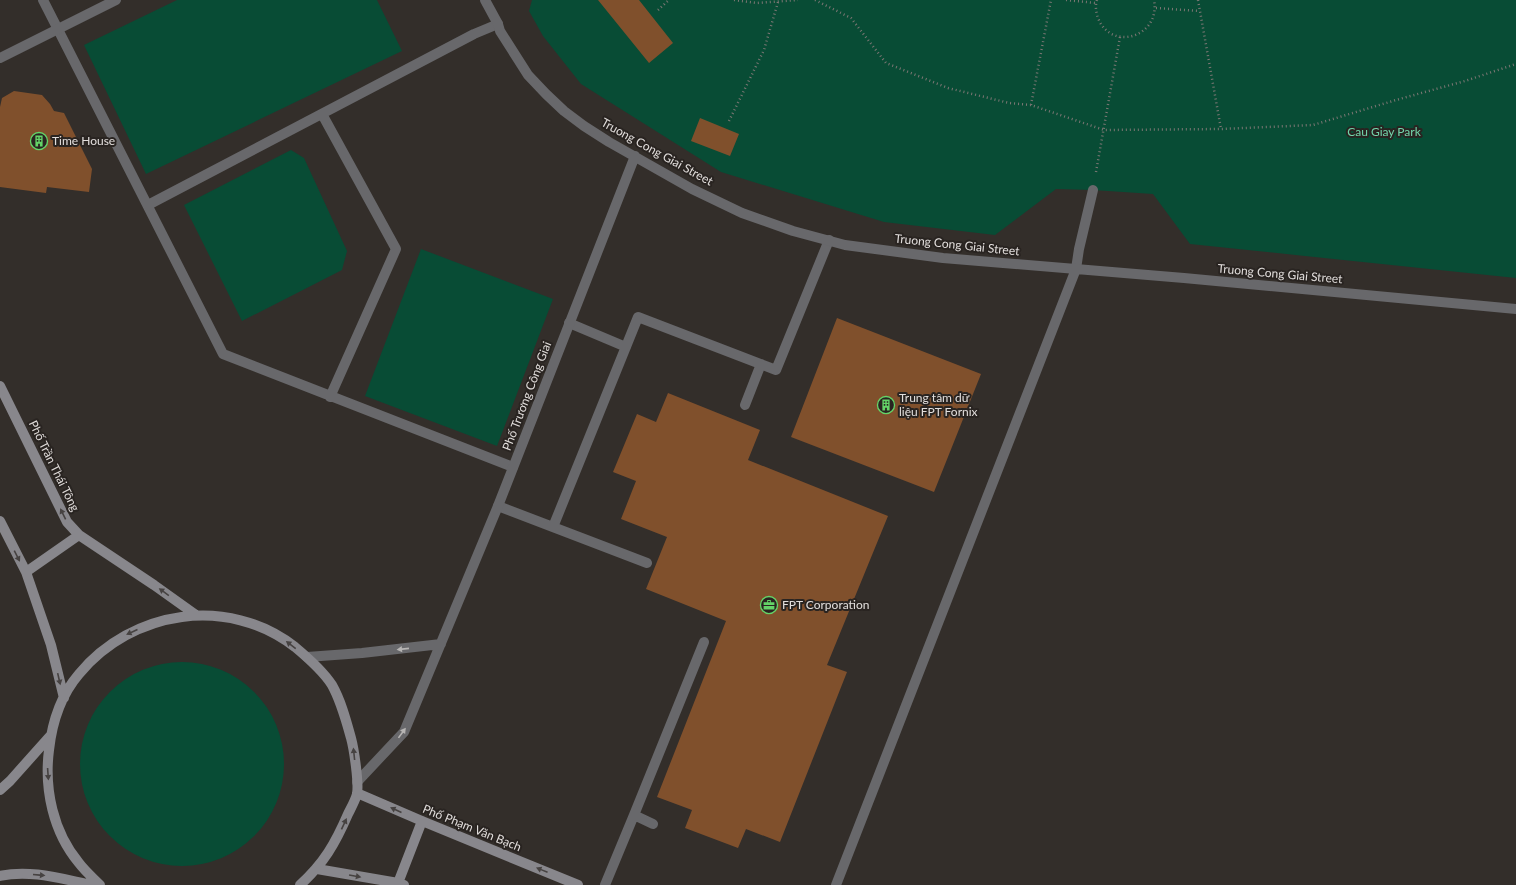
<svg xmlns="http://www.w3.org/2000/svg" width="1516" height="885" viewBox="0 0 1516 885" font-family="Lato,sans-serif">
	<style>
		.green { fill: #084c35 }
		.building { fill: #80502c }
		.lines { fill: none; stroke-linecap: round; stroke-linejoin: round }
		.path { stroke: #7c7774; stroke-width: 2.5; stroke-dasharray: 1 3; stroke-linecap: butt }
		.service { stroke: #68686b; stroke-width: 10 }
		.minor { stroke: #68686b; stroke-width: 10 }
		.secondary { stroke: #88878c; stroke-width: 10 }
		.oneway { fill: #464241 }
		.oneway2 { fill: #b7b5b4 }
		.labels { text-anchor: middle; stroke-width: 4; stroke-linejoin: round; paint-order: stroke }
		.park-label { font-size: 12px; fill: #73d5ab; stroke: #292421 }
		.poi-label { font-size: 12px; fill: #e2dedc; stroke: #292421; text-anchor: start }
		.street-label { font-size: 12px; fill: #e2dedc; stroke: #292421 }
	</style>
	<rect width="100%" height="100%" fill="#332e2a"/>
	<path class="green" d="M177,0H377L402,51L146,174L84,45Z
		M532,0H1516V278L1190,244L1153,194L1093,190L1056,189L995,235L884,222L721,172L581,84L543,36L529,11Z
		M291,150L304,158L347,251L342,270L242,321L184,205Z
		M421,249L553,299L497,446L365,396Z
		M80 764a102 102 0 1 1 204 0a102 102 0 1 1-204 0Z"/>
	<path class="building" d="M598,0H639L673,43L649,63Z
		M14,91L42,95L50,104L54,111L64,113L92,169L89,192L47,187L46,193L0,187V107L2,98Z
		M700,118L739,134L730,156L691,141Z
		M837,318L981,374L934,492L791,437Z
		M668,393L760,430L748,460L888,516L827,665L847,672L780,842L746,829L738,848L685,828L692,810L657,797L726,621L646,589L667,537L621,519L636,481L613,472L637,414L656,422Z"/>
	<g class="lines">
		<path class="path" d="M734,0L757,3L798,0
			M815,0L851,18L886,63L948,88L1009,103L1031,105L1104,130L1221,129L1313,125L1396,100L1465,81L1516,64
			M1066,0L1096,3
			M1097,0C1095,6 1096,12 1098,18C1111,52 1161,37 1154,0
			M1198,0L1221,129
			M1156,8L1199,11
			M658,10L669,0
			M1031,105L1051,0
			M729,121L764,50L778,2
			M1096,172L1120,37"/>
		<path class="service" d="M43,0L223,354L513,467
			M322,114L396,249L330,397
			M148,205L474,34L498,24
			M1076,269L1079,249L1093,190
			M569,323L626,347
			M745,405L761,364
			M498,506L647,563
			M553,527L638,317L776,370L829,240
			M634,815L653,824
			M605,885L634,815L704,642"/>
		<path class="minor" d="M485,0L498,24L500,31L528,75L546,94L564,111L584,126L609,142L692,189L742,213L793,231L845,245L943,258L1184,278L1516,309
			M0,58L116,0
			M307,657L362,653L441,644
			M357,782L404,732L498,506L635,156
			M836,885L1076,269"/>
		<path class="secondary" d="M0,386L67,522L79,535L154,585L196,615
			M0,521L26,572L51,645L64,698
			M26,572L79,535
			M0,790L10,781L51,735
			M357,793L422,821L578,885
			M317,869L398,883L404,885
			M0,876C30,869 62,879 92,885
			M398,883L422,821
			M100,885C93,878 85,871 79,863C53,832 44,789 49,750C52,723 61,695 79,674C132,610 228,595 295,647C307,657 323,671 332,685C341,701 346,720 351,738C354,749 359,783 357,794C355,801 351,808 348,814C335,844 324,863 300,885"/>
	</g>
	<defs><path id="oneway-solid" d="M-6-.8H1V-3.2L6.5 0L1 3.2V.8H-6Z"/></defs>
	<g class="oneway">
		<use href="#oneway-solid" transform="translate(63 514) rotate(-116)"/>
		<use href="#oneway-solid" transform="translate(17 556) rotate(63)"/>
		<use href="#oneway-solid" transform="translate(164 592) rotate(-144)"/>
		<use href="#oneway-solid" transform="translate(132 632) rotate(156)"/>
		<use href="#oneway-solid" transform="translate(291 645) rotate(-142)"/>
		<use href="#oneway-solid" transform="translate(59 679) rotate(77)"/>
		<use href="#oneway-solid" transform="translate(354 754) rotate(-96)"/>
		<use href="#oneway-solid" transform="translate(48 774) rotate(86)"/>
		<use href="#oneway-solid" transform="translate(396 810) rotate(-156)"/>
		<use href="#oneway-solid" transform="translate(344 824) rotate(-65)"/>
		<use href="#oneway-solid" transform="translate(542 870) rotate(-158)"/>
		<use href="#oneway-solid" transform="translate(39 875) rotate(5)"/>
		<use href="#oneway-solid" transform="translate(355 876) rotate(10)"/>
	</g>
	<g class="oneway2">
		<use href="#oneway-solid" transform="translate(403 649) rotate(174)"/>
		<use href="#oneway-solid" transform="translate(402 733) rotate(-54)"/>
	</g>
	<defs>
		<g id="building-ring" transform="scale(0.9)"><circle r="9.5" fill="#292421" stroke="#64d468" stroke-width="1.5"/><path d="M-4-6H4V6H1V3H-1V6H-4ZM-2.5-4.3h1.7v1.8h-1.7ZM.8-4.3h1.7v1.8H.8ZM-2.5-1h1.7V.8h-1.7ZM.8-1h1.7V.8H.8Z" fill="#64d468"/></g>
		<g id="office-ring" transform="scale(0.9)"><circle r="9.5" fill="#292421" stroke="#64d468" stroke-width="1.5"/><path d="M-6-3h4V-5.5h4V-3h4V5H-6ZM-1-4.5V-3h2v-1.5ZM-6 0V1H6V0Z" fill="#64d468"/></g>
	</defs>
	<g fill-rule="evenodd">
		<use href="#building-ring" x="39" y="141"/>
		<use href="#building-ring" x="886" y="405"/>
		<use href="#office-ring" x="769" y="605"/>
	</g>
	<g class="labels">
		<g class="park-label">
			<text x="1384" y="136">Cau Giay Park</text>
		</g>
		<g class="poi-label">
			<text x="52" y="145">Time House</text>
			<text x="899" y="402">Trung tâm dữ<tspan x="899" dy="14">liệu FPT Fornix</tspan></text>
			<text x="782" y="609">FPT Corporation</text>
		</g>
		<g class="street-label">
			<text transform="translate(657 152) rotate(29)" y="4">Truong Cong Giai Street</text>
			<text transform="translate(957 245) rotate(6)" y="4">Truong Cong Giai Street</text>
			<text transform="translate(1280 274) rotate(5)" y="4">Truong Cong Giai Street</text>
			<text transform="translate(527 396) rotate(-69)" y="4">Phố Trương Công Giai</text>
			<text transform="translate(54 466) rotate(64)" y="4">Phố Trần Thái Tông</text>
			<text transform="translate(472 828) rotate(22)" y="4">Phố Phạm Văn Bạch</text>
		</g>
	</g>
</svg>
